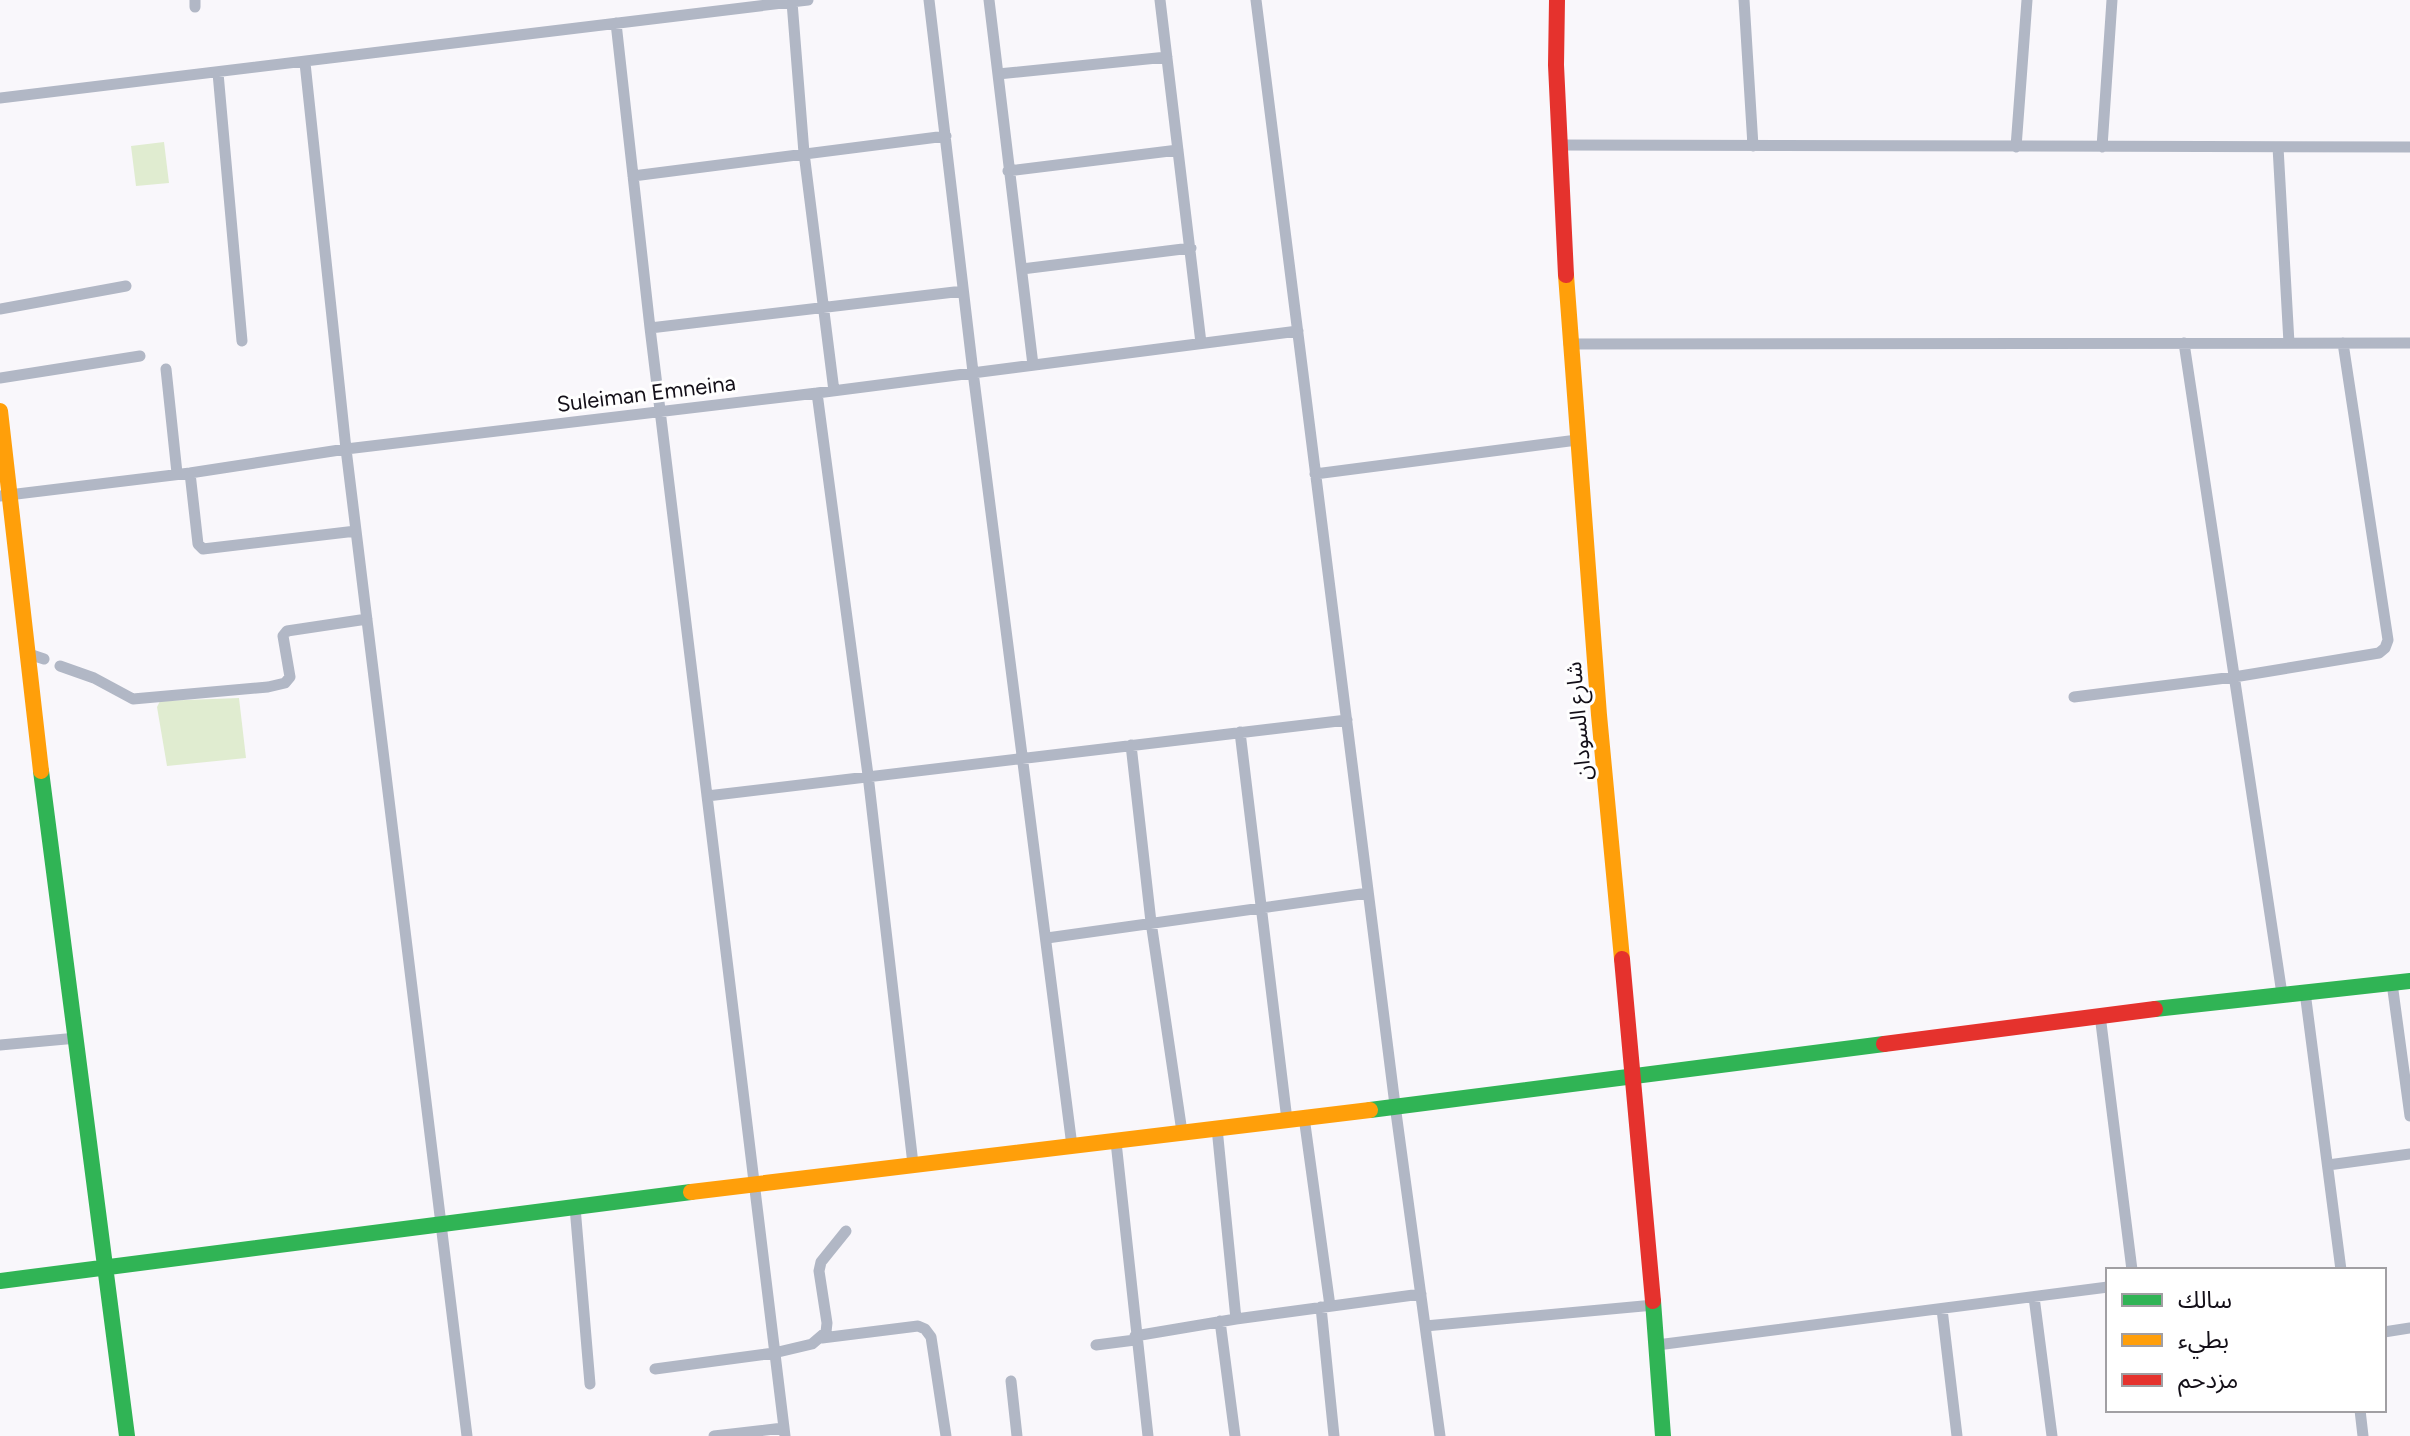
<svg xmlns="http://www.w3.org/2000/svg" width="2410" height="1436" viewBox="0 0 2410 1436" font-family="Figtree,'Noto Sans Arabic',sans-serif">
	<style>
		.green { fill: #e0ecd0 }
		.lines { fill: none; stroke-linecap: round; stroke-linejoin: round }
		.street { stroke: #b1b7c5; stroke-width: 11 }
		.fast { stroke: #30b455; stroke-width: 16 }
		.slow { stroke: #ff9f0a; stroke-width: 16 }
		.jam { stroke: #e5322d; stroke-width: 16 }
		.labels { text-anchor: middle; stroke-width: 6; stroke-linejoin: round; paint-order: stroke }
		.street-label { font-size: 22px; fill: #130f18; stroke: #fff }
	</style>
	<rect width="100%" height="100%" fill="#f9f7fb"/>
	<path class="green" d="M164,142L169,183L136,186L131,146Z
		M239,698L246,758L167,766L157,707L160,701Z"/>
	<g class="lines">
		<path class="street" d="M195,0V7
			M929,0L973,372L1072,1146
			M989,0L1033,365
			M1160,0L1201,343
			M1256,0L1395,1105L1440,1436
			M1744,0L1753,146
			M792,2L804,153L834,391
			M616,23L650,328L785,1436
			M305,63L346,449L467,1436
			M218,73L242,341
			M998,74L1167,57
			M0,98L808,0
			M1559,145L2410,147
			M2016,147L2027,0
			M2102,147L2112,0
			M2278,147L2289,343
			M1008,171L1178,150
			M633,176L946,136
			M1022,269L1191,248
			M0,309L126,286
			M650,328L963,291
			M2184,343L2282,994
			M1569,344L2410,343
			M166,369L177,473
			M0,378L140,356
			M817,393L868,775L913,1164
			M190,473L198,544L203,549L356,531
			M1315,474L1577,440
			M0,496L190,473L346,449L817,393L1298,331
			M26,653L44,659
			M60,666L94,678L133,699L268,687L285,683L290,677L283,636L287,631L367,619
			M2074,697L2234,677L2379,653L2385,648L2388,640L2343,343
			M1240,732L1287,1120
			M1131,745L1151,922L1182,1132
			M707,796L1347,720
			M1047,938L1368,893
			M2392,983L2410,1116
			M2305,992L2341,1270
			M2100,1015L2132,1270
			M0,1045L77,1038
			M1304,1117L1330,1306
			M1217,1128L1236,1319L1421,1294
			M1116,1142L1148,1436
			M2328,1165L2410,1154
			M575,1207L590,1384
			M2034,1297L2052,1436
			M1321,1307L1334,1436
			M1942,1309L1957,1436
			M1220,1321L1235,1436
			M1425,1326L1654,1305
			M2384,1332L2410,1328
			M1135,1336L1236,1319
			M822,1338L918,1326L925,1329L931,1337L946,1436
			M1096,1345L1135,1340
			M1657,1345L2108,1287
			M655,1369L774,1353L812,1344L826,1332L827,1323L819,1271L821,1262L846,1231
			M1011,1381L1017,1436
			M2360,1410L2363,1436
			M714,1436L783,1428"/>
		<path class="fast" d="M41,771L127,1436
			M2155,1009L2410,981
			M1370,1110L1884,1044
			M0,1281L691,1192
			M1653,1301L1663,1436"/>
		<path class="slow" d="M1566,275L1599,715L1622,959
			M0,411L41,771
			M691,1192L1370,1110"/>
		<path class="jam" d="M1557,0L1556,65L1566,275
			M1622,959L1653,1301
			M1884,1044L2155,1009"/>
	</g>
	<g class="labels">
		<g class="street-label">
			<text transform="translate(646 393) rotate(-7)" y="8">Suleiman Emneina</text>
			<text transform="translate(1578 721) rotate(-95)" y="8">شارع السودان</text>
		</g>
	</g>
	<rect x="2106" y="1268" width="280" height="144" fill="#ffffff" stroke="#a19fa3" stroke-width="2"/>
	<rect x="2122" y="1294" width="40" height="12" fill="#30b455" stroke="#a19fa3" stroke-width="2"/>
	<text x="2178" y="1308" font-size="24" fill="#130f18">سالك</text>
	<rect x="2122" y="1334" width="40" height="12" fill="#ff9f0a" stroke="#a19fa3" stroke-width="2"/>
	<text x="2178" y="1348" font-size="24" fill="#130f18">بطيء</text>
	<rect x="2122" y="1374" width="40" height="12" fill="#e5322d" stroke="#a19fa3" stroke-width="2"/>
	<text x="2178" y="1388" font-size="24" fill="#130f18">مزدحم</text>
</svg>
